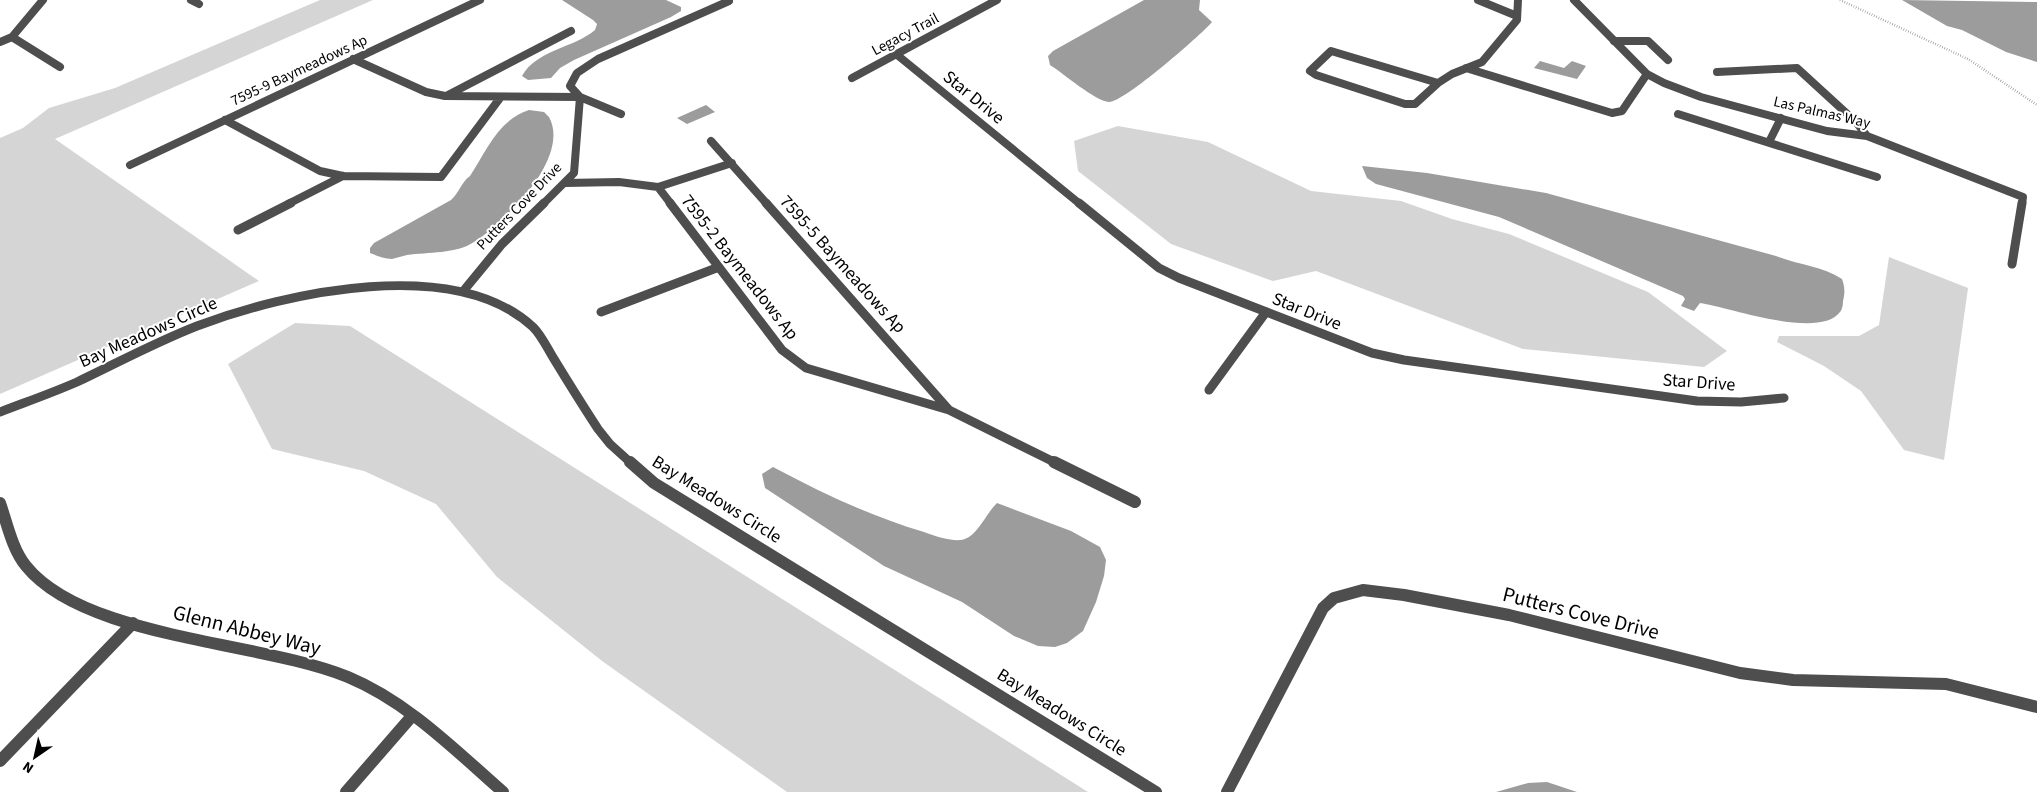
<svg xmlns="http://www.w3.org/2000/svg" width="2037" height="792" viewBox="0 0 2037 792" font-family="'Source Sans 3',sans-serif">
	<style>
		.green { fill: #d5d5d5 }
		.water { fill: #9c9c9c }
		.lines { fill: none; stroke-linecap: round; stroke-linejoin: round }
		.path { stroke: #707070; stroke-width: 2.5; stroke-dasharray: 0.5 2; stroke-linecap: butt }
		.lane-far1 { stroke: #4e4e4e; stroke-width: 8 }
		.lane { stroke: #4e4e4e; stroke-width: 9 }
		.street-far2 { stroke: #4e4e4e; stroke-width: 8 }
		.street-far1 { stroke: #4e4e4e; stroke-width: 9 }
		.street { stroke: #4e4e4e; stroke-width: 12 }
		.labels { text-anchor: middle; stroke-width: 4; stroke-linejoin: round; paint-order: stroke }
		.far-street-label { font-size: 15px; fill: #000; stroke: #fff }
		.street-label { font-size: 18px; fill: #000; stroke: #fff }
		.near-street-label { font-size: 21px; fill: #000; stroke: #fff }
	</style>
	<rect width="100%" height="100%" fill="#fff"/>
	<path class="green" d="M320,0H373L55,139L259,281L0,394V138L23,128L49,108L115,88Z
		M1118,126L1208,142L1311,191L1401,201L1452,219L1509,234L1648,292L1727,351L1704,367L1523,349L1316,271L1273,281L1171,244L1078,171L1074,141Z
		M1889,257L1968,288L1944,460L1904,450L1861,391L1824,366L1777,342L1779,336H1859L1879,325Z
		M295,323L350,326L1088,792H787L602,661L497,577L436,504L364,471L272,449L228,364Z"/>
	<path class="water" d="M562,0H666L681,7V11L671,17L574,60L560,68L551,78L528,80L522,76C536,50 574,48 595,30L597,24L593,20Z
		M1144,0H1200L1199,10L1212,22C1200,36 1123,103 1109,102C1095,101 1063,73 1050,65L1048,56L1053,51Z
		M1902,0L2037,2V62L2006,52L1962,30L1947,26Z
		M1540,61L1564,68L1572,61L1586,66L1577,79L1534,68Z
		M706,105L715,112L687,124L677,118Z
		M529,110L544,112L549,117C571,157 506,222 474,242C456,254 428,252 407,255C402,256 397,258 392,259C384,259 378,256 370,253V248L374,243L451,200C459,193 462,181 470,176C487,150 498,120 529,110Z
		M1362,166L1427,173L1546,193L1776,256C1798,265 1822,266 1842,279C1845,287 1845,293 1843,301C1843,305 1842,310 1840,312C1819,340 1728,307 1700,303L1694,311L1681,306L1685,299L1683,296L1499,217L1376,184L1367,178Z
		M773,467C822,493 870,516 924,532C935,536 949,541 961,540C977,538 986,513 997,503L1071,531L1100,547L1106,560L1104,576L1096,602L1083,631L1067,643L1055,647L1038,646L1014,636L962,602L884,566L765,488L762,474Z
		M1547,782L1577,792H1496L1528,783Z"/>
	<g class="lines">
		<path class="path" d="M1840,0L1968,59L2037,105"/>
		<path class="lane-far1" d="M1614,41H1648L1668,60
			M1678,114L1877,177
			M1769,142L1781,118"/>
		<path class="lane" d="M1209,390L1266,312"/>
		<path class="street-far2" d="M191,0L199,4
			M1478,0L1517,16
			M1574,0L1647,74L1664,83L1701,97L1827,131L1867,136L2023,197L2022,204
			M12,37L60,67
			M12,37L43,0
			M0,42L12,37
			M1331,51L1438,83L1415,104H1405L1316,75L1310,71Z
			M896,54L1080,204
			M353,59L426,92L445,96L580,97L621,114
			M1466,68L1612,113L1622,111L1647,74
			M1717,72L1797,68L1856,122L1867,136
			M852,78L997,0
			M1438,83L1452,74L1482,62L1517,20L1518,0
			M446,96L571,31
			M225,120L320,171L343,176L441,177L500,98
			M711,141L767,204
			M130,165L480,0
			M565,183L619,182L658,187L671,204
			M658,187L732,163
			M288,204L343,176
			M543,204L574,173L580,97L570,86L577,73L598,59L729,1"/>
		<path class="street-far1" d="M670,203L782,350L806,368L949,410L1056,463
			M766,203L949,410
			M1079,203L1159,268L1179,278L1372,353L1404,360L1697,401L1741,402L1784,398
			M238,230L291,203
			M2012,264L2022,203
			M465,289L502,244L544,203
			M601,312L719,267
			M0,412C26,402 52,393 77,382C117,363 156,342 197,326C287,292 455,255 533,327C542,336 547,348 554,359C568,382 583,406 598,429L610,444L631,463"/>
		<path class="street" d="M630,462L654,483L1156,792
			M1054,462L1135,502
			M0,503C7,523 12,549 26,566C85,639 261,641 348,677C408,702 455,750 503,792
			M0,761L133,623
			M346,792L412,716
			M1227,792L1323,608L1334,598L1363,590L1404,595L1509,615L1740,673L1793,680L1946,684L2037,707"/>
	</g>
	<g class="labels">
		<g class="far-street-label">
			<text transform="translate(905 34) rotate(-28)" y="5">Legacy Trail</text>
			<text transform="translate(299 70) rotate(-25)" y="5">7595-9 Baymeadows Ap</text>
			<text transform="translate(1822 112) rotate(13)" y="5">Las Palmas Way</text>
			<text transform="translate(519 206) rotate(-46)" y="5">Putters Cove Drive</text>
		</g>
		<g class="street-label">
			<text transform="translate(974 97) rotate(39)" y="6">Star Drive</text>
			<text transform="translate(843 264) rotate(48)" y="6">7595-5 Baymeadows Ap</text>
			<text transform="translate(740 267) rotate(52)" y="6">7595-2 Baymeadows Ap</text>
			<text transform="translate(1307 311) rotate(22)" y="6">Star Drive</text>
			<text transform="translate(148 332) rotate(-24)" y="6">Bay Meadows Circle</text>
			<text transform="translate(1699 382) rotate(4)" y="6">Star Drive</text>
			<text transform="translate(717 499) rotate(32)" y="6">Bay Meadows Circle</text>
			<text transform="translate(1062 712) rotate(32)" y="6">Bay Meadows Circle</text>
		</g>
		<g class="near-street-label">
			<text transform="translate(1581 613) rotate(14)" y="7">Putters Cove Drive</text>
			<text transform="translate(247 630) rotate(14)" y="7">Glenn Abbey Way</text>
		</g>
	</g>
	<g transform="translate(35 757) rotate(214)" stroke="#ffffff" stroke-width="4" paint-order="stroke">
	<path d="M0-4L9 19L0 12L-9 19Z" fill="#000000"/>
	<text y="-8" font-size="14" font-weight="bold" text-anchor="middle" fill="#000000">N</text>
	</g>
</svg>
